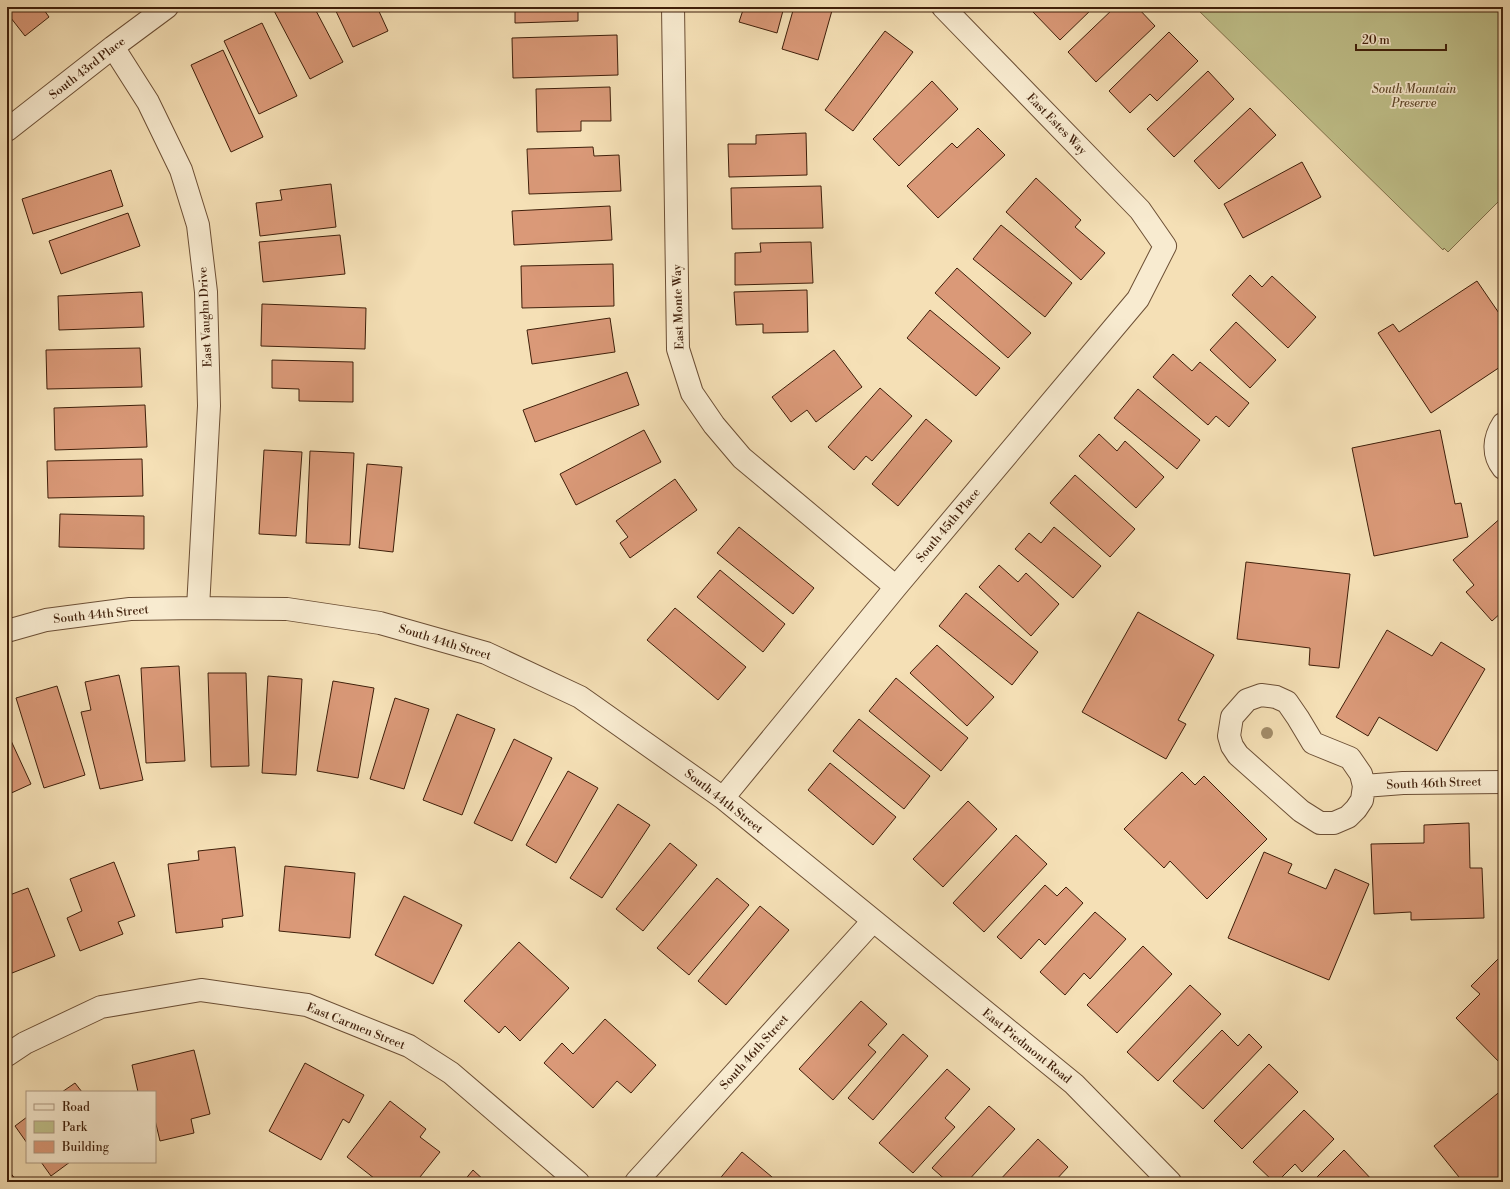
<svg xmlns="http://www.w3.org/2000/svg" width="1510" height="1189" viewBox="0 0 1510 1189" font-family="'Libre Bodoni',serif">
	<style>
		.green { fill: #c0c18b; stroke: #80704a }
		.building { fill: #da9978; stroke: #3f1f0a }
		.lines { fill: none; stroke-linecap: round; stroke-linejoin: round }
		.minor-casing { stroke: #6c4f35; stroke-width: 24 }
		.minor { stroke: #f8ebd0; stroke-width: 22 }
		.tree { fill: #a28c69 }
		.labels { text-anchor: middle; stroke-width: 3.5; stroke-linejoin: round; paint-order: stroke }
		.street-label { font-size: 12px; fill: #3f1f0a; stroke: #f8ebd0 }
		.park-label { font-size: 12px; font-style: italic; fill: #5f482a; stroke: #f8ebd0 }
	</style>
	<rect width="100%" height="100%" fill="#f5e0b6"/>
	<filter id="stains"><feTurbulence type="fractalNoise" baseFrequency=".005" numOctaves="4"/><feColorMatrix values="0 0 0 0 .2 0 0 0 0 .09 0 0 0 0 .02 0 0 0 .5 -.17"/></filter>
	<radialGradient id="worn" r=".72"><stop offset=".6" stop-color="#630" stop-opacity="0"/><stop offset="1" stop-color="#630" stop-opacity=".3"/></radialGradient>
	<path class="green" d="M1195,7H1503V197L1448,252L1444,248L1443,250Z"/>
	<path class="building" d="M7,7H42L49,17L25,36L7,13Z
		M272,7H314L343,62L310,79Z
		M334,7H377L388,31L353,47Z
		M515,7H616V8H578V21L515,23Z
		M744,7H784L777,33L739,22Z
		M794,7H833L818,60L782,49Z
		M1038,7H1094L1060,40L1033,12Z
		M1115,7H1137L1155,26L1096,82L1068,52Z
		M262,23L297,96L259,114L224,41Z
		M885,31L913,52L853,131L825,110Z
		M1169,32L1198,61L1157,101L1150,94L1130,113L1109,91Z
		M617,35L618,75L513,78L512,38Z
		M223,50L263,137L231,152L191,65Z
		M1208,71L1234,99L1174,157L1147,129Z
		M932,81L958,109L899,166L873,139Z
		M610,87L611,121H581V131L537,132L536,89Z
		M1250,108L1276,135L1219,189L1194,161Z
		M978,128L1005,155L938,218L907,186L952,143L957,148Z
		M806,133L807,175L729,177L728,144H756V135Z
		M593,147L594,156L619,155L621,191L529,194L527,149Z
		M1302,162L1321,197L1243,238L1224,204Z
		M111,170L123,206L33,234L22,199Z
		M1036,178L1081,220L1075,227L1105,253L1081,280L1006,212Z
		M331,184L336,227L260,236L256,203L282,200L280,190Z
		M821,186L823,228L732,229L731,188Z
		M610,206L612,240L514,245L512,211Z
		M128,213L140,246L61,274L49,241Z
		M1001,225L1072,283L1045,317L973,259Z
		M340,235L345,274L263,282L259,242Z
		M811,242L813,283L735,285V253L761,252L760,243Z
		M613,264L614,306L522,308L521,266Z
		M957,268L1031,333L1008,358L935,293Z
		M1250,275L1262,287L1272,276L1316,317L1288,348L1232,295Z
		M1477,281L1503,319V365L1431,413L1378,333L1393,324L1399,332Z
		M807,290L808,332L763,333V324L736,325L734,292Z
		M142,292L144,327L59,330L58,296Z
		M262,304L366,308L365,349L261,346Z
		M930,310L1000,368L976,396L907,338Z
		M610,318L615,352L532,364L527,330Z
		M1236,322L1276,360L1250,388L1210,350Z
		M140,348L142,387L47,389L46,350Z
		M834,350L862,387L816,422L807,410L791,422L772,397Z
		M1173,354L1192,371L1200,362L1249,403L1229,427L1216,416L1208,425L1153,377Z
		M272,360L353,362V402L299,401V389L272,388Z
		M627,372L639,405L535,442L523,410Z
		M880,388L912,416L872,461L866,456L854,470L828,447Z
		M1138,389L1200,440L1177,469L1114,418Z
		M145,405L147,447L55,450L54,408Z
		M926,419L952,441L898,506L872,484Z
		M644,430L661,462L576,505L560,474Z
		M1440,430L1455,504L1461,503L1468,537L1374,556L1352,448Z
		M1099,434L1117,451L1125,441L1164,477L1136,508L1079,456Z
		M264,450L302,452L296,536L259,534Z
		M310,451L354,453L350,545L306,543Z
		M142,459L143,496L48,498L47,461Z
		M367,464L402,467L393,552L359,548Z
		M1075,475L1135,529L1110,557L1050,503Z
		M675,479L697,510L630,558L620,543L628,537L616,521Z
		M60,514L144,516V549L59,547Z
		M1503,516V611L1492,621L1466,592L1474,585L1453,560Z
		M739,527L814,588L793,614L717,553Z
		M1054,527L1101,566L1073,598L1015,549L1029,533L1041,543Z
		M1246,562L1350,574L1339,668L1309,665L1310,648L1237,639Z
		M999,565L1018,582L1026,573L1059,604L1031,636L979,587Z
		M720,570L785,624L763,652L697,597Z
		M966,593L1038,652L1012,685L939,626Z
		M675,608L746,667L718,700L647,640Z
		M1138,612L1214,655L1178,720L1186,724L1166,759L1082,712Z
		M1387,630L1432,656L1441,642L1485,669L1437,751L1379,717L1368,736L1336,717Z
		M937,645L994,697L967,726L910,673Z
		M179,666L185,761L146,763L141,668Z
		M208,673H246L249,766L211,767Z
		M119,675L143,780L100,789L81,712L91,710L85,682Z
		M268,676L302,679L296,775L262,773Z
		M896,678L968,738L941,771L869,711Z
		M333,681L374,688L358,778L317,771Z
		M57,686L85,775L44,788L16,698Z
		M395,698L429,709L404,789L370,779Z
		M457,714L495,729L462,815L423,800Z
		M859,719L930,776L904,809L833,751Z
		M7,732L31,784L7,795Z
		M514,739L552,758L512,841L474,823Z
		M830,763L896,817L873,845L808,790Z
		M568,771L598,788L556,863L526,845Z
		M1182,772L1195,785L1204,776L1267,839L1207,899L1170,861L1164,868L1124,829Z
		M968,801L997,829L943,887L913,859Z
		M618,804L650,825L602,898L570,878Z
		M1469,823L1470,868H1482L1484,918L1411,920V912L1374,914L1371,844L1424,843V825Z
		M1016,835L1047,864L984,932L953,903Z
		M670,843L697,865L643,931L616,909Z
		M235,847L243,916L222,919L223,927L176,933L168,864L199,860L198,851Z
		M1264,852L1292,864L1288,873L1326,889L1335,869L1369,884L1329,980L1228,938Z
		M114,862L135,916L118,922L123,934L80,951L67,918L82,911L70,879Z
		M285,866L355,873L350,938L279,931Z
		M717,878L749,905L689,975L657,948Z
		M1045,885L1057,896L1066,887L1083,903L1045,945L1039,939L1021,959L997,937Z
		M28,888L55,956L7,975V896Z
		M404,896L462,925L433,984L375,955Z
		M760,906L789,930L726,1005L698,981Z
		M1095,912L1126,939L1090,979L1084,973L1065,995L1040,972Z
		M519,942L569,988L520,1041L505,1026L499,1033L464,1001Z
		M1143,946L1172,974L1117,1033L1087,1005Z
		M1503,954V1066L1456,1018L1480,994L1471,986Z
		M1190,985L1221,1014L1158,1081L1127,1052Z
		M861,1001L887,1024L868,1045L876,1052L833,1100L799,1069Z
		M605,1019L656,1065L631,1093L617,1081L593,1108L544,1063L562,1043L573,1054Z
		M1222,1030L1238,1046L1249,1034L1262,1047L1203,1109L1173,1081Z
		M903,1034L928,1056L873,1120L848,1098Z
		M194,1050L210,1114L191,1119L194,1133L160,1141L155,1120V1092H138L132,1065Z
		M305,1063L364,1095L349,1123L343,1119L321,1160L269,1131Z
		M1269,1064L1298,1092L1242,1149L1214,1121Z
		M947,1069L970,1089L945,1118L955,1127L913,1173L879,1143Z
		M75,1083L82,1092H62Z
		M1503,1089V1182H1463L1434,1146Z
		M390,1101L426,1129L420,1137L440,1152L416,1182H379L347,1157Z
		M989,1106L1015,1129L967,1182H948L932,1168Z
		M1304,1110L1334,1139L1302,1172L1295,1164L1277,1182H1274L1253,1162Z
		M27,1117V1143L15,1126Z
		M1038,1139L1068,1167L1054,1182H998Z
		M1344,1150L1374,1182H1312Z
		M742,1152L778,1182H717Z
		M41,1162H70L51,1176Z
		M7,1169L18,1182H7Z
		M473,1170L486,1182H463Z"/>
	<g class="lines">
		<g class="minor-casing">
			<path id="minor" d="M673,7L678,349L692,393L714,425L742,458L896,587
				M113,47L148,102L181,170L198,225L206,292L209,406L198,608
				M7,130L113,47L167,7
				M1503,424C1494,438 1492,454 1503,468
				M7,631L46,620L130,609L198,608L287,609L380,623L486,653L580,697L723,798L1074,1084L1170,1182
				M1261,695L1276,697L1287,702L1298,718L1313,743L1350,758L1361,774L1364,786L1362,800L1356,809L1348,817L1334,823H1320L1301,811L1238,755L1232,746L1229,736L1232,717L1247,700Z
				M1364,786L1403,783L1503,782
				M723,798L896,587L1138,299L1165,246L1140,210L943,7
				M7,1055L25,1043L101,1007L201,990L307,1005L409,1046L451,1073L578,1182
				M636,1182L873,921"/>
		</g>
		<use href="#minor" class="minor"/>
	</g>
	<circle class="tree" cx="1267" cy="733" r="6"/>
	<g class="labels">
		<g class="street-label">
			<text transform="translate(87 68) rotate(-38)" y="4">South 43rd Place</text>
			<text transform="translate(1057 124) rotate(46)" y="4">East Estes Way</text>
			<text transform="translate(678 307) rotate(-92)" y="4">East Monte Way</text>
			<text transform="translate(205 317) rotate(-93)" y="4">East Vaughn Drive</text>
			<text transform="translate(948 525) rotate(-50)" y="4">South 45th Place</text>
			<text transform="translate(101 614) rotate(-6)" y="4">South 44th Street</text>
			<text transform="translate(445 642) rotate(17)" y="4">South 44th Street</text>
			<text transform="translate(1434 783) rotate(-2)" y="4">South 46th Street</text>
			<text transform="translate(724 801) rotate(38)" y="4">South 44th Street</text>
			<text transform="translate(356 1026) rotate(22)" y="4">East Carmen Street</text>
			<text transform="translate(1027 1046) rotate(39)" y="4">East Piedmont Road</text>
			<text transform="translate(754 1052) rotate(-48)" y="4">South 46th Street</text>
		</g>
		<g class="park-label">
			<text x="1414" y="93">South Mountain<tspan x="1414" dy="14">Preserve</tspan></text>
		</g>
	</g>
	<rect width="1510" height="1189" fill="none" stroke="#f5e0b6" stroke-width="24"/>
	<rect x="8" y="8" width="1494" height="1173" fill="none" stroke="#3f1f0a" stroke-width="2"/>
	<rect x="12" y="12" width="1486" height="1165" fill="none" stroke="#3f1f0a"/>
	<rect x="26" y="1091" width="130" height="72" fill="#f8ebd0" stroke="#ae9981"/>
	<rect x="34" y="1104" width="20" height="6" fill="#f8ebd0" stroke="#ae9981"/>
	<text x="62" y="1111" font-size="12" fill="#3f1f0a">Road</text>
	<rect x="34" y="1121" width="20" height="12" fill="#c0c18b" stroke="#ae9981"/>
	<text x="62" y="1131" font-size="12" fill="#3f1f0a">Park</text>
	<rect x="34" y="1141" width="20" height="12" fill="#da9978" stroke="#ae9981"/>
	<text x="62" y="1151" font-size="12" fill="#3f1f0a">Building</text>
	<path d="M1356 44v6h90v-6" fill="none" stroke="#3f1f0a" stroke-width="2"/>
	<text x="1362" y="44" font-size="12" fill="#3f1f0a" stroke="#f8ebd0" stroke-width="3" paint-order="stroke">20 m</text>
	<rect width="100%" height="100%" filter="url(#stains)"/>
	<rect width="100%" height="100%" fill="url(#worn)"/>
</svg>
